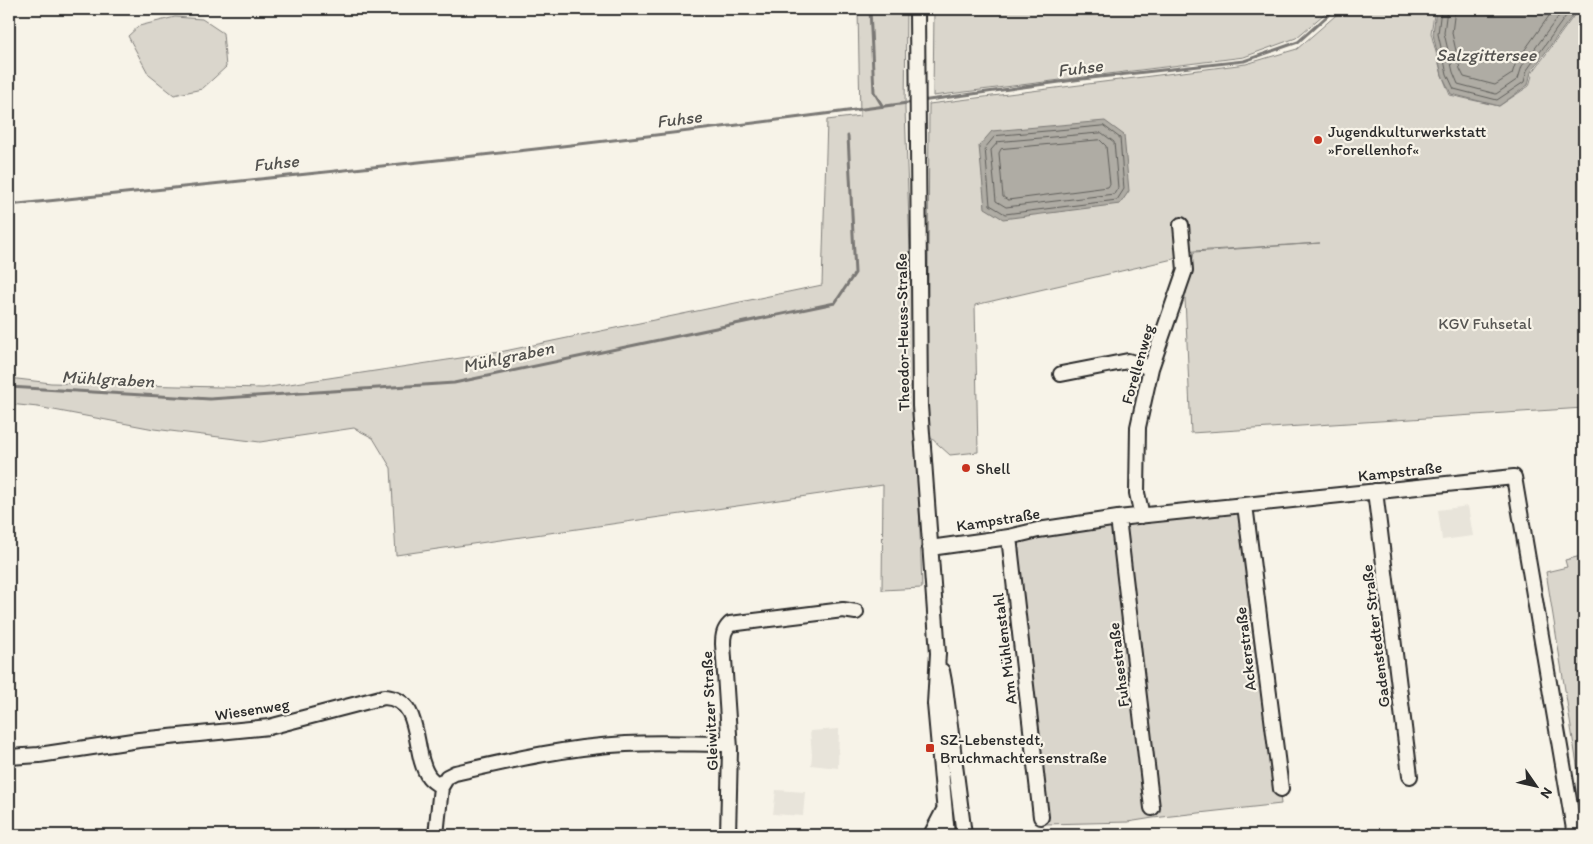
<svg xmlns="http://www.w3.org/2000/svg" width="1593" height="844" viewBox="0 0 1593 844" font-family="Itim,sans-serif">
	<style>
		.built { fill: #e8e4da }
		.green { fill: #dad6cc; stroke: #82807c }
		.water { fill: #afaca4; stroke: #7a7874 }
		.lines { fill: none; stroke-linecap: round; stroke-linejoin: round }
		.shore { stroke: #605f5b; stroke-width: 1 }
		.stream { stroke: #7a7874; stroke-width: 3 }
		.minor-casing { stroke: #2b2b2b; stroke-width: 18 }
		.minor { stroke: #f7f3e8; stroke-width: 14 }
		.poi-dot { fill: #c8321e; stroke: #f7f3e8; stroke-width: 2 }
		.labels { text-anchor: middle; stroke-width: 4.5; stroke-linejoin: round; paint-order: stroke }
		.poi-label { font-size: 16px; fill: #2b2b2b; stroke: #f7f3e8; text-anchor: start }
		.park-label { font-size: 16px; fill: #575653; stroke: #f7f3e8 }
		.street-label { font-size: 16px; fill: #2b2b2b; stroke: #f7f3e8 }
		.water-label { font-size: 18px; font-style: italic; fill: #53524f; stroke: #f7f3e8 }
	</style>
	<rect width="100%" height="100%" fill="#f7f3e8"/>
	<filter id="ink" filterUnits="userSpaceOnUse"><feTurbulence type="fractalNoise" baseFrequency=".02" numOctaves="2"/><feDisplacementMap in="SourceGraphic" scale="10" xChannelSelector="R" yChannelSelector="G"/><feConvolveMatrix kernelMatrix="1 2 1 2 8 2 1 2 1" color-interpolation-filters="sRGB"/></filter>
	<g filter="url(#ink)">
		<path class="built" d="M1468,506L1473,536L1442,540L1438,510Z
			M839,729L838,768L811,765L812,755L810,731Z
			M776,790L805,792L803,816L773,814Z"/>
		<path class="green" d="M858,9H906L905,109L922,588L882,590L883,485L396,555L391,468L373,438L354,428L260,442L154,429L38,407L9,404V378L51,383L263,388L500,352L822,285L827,120L860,116Z
			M934,9H1330L1296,38L1244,57L933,96Z
			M1343,9H1435L1431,33L1442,75L1450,95L1499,106L1529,86L1533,72L1578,10L1584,9V408L1191,433L1185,298L1194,252L1320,243L1194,251L1173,259L975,305L978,452L950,455L930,437L927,431L929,104L1246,64L1297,49Z
			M175,17L202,19L223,33L226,67L202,89L174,95L149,75L128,36L139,26Z
			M1245,505L1281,804L1153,818L1128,822L1045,824L1041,817L1009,537Z
			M1581,556L1584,571V775L1579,777L1546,572L1567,567L1565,560Z"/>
		<path class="water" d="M1436,9H1581L1576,11L1531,72L1528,85L1499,106L1451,94L1442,75L1433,34Z
			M1105,121L1124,135L1129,191L1120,204L1003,219L985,208L979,146L992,131Z"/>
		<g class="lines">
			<path class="shore" d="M1441,9L1438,34L1447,74L1454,89L1497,100L1524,82L1527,70L1571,9
				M1447,9L1444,33L1453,72L1458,84L1496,94L1518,79L1522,66L1564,9
				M1455,9L1452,33L1460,69L1464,77L1495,85L1512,74L1516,62L1554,9
				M1104,126L1120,138L1124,189L1117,200L1005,214L990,205L985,148L995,136Z
				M1102,133L1114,142L1118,188L1114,194L1006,207L996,201L991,150L998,142Z
				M1100,140L1106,146L1110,184L1108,187L1008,200L1003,197L999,153L1001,149Z"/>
			<path class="stream" d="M870,9L874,92L883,107
				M921,101L1082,79L1244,61L1298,42L1335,9
				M9,205C311,174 614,143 915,102
				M9,387L210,399L454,383L835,303L855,273L848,136"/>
			<g class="minor-casing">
				<path id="minor" d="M917,9L920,406L938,653L935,704L947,835
					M1061,374L1128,361L1151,368
					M1375,491L1410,776
					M1245,505L1281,789
					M1142,516L1137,493L1138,427L1151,368L1185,270L1181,225
					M1118,518L1152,808
					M1009,537L1041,817
					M930,548L1009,537L1038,530L1118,518L1514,477L1575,835
					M942,671L945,687L964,835
					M9,757L39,755L139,740L269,727L384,697C425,699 411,753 429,777C432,781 438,784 441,787L436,835
					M441,787L447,777L455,773C512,760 568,747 626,744C660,742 695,744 729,744
					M728,835L730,749L723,644C723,635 724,630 730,624L843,610L856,612
					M931,835L944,810"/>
			</g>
			<use href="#minor" class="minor"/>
		</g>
	</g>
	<g class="poi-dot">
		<circle cx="1318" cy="140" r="5"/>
		<circle cx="966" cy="468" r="5"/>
		<rect x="925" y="743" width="10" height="10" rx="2.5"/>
	</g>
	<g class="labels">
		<g class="poi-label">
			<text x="1328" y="137">Jugendkulturwerkstatt<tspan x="1328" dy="18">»Forellenhof«</tspan></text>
			<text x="976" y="474">Shell</text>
			<text x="940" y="745">SZ-Lebenstedt,<tspan x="940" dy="18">Bruchmachtersenstraße</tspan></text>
		</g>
		<g class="park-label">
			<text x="1485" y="329">KGV Fuhsetal</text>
		</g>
		<g class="street-label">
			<text transform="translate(902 332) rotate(-91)" y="6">Theodor-Heuss-Straße</text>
			<text transform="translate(1137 364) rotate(-74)" y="6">Forellenweg</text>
			<text transform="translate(1400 471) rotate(-6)" y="6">Kampstraße</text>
			<text transform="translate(998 519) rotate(-9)" y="6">Kampstraße</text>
			<text transform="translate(1375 636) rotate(-97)" y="6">Gadenstedter Straße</text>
			<text transform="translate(1004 649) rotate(-97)" y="6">Am Mühlenstahl</text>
			<text transform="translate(1245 649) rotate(-97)" y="6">Ackerstraße</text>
			<text transform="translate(1118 665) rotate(-97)" y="6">Fuhsestraße</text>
			<text transform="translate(252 709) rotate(-9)" y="6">Wiesenweg</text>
			<text transform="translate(709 711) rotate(-93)" y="6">Gleiwitzer Straße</text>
		</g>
		<g class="water-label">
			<text x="1486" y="61">Salzgittersee</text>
			<text transform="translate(1080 68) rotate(-7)" y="6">Fuhse</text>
			<text transform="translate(679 119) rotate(-7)" y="6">Fuhse</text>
			<text transform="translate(276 163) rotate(-6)" y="6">Fuhse</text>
			<text transform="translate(508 357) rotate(-12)" y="6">Mühlgraben</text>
			<text transform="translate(108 379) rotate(3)" y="6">Mühlgraben</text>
		</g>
	</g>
	<rect width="1593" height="844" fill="none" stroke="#f7f3e8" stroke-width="30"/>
	<rect x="15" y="15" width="1563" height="814" fill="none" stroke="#2b2b2b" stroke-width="2" filter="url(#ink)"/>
	<g transform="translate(1536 786) rotate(124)" stroke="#f7f3e8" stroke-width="4" paint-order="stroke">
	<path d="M0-4L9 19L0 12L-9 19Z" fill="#2b2b2b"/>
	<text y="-8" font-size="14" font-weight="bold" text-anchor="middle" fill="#2b2b2b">N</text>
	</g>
</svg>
